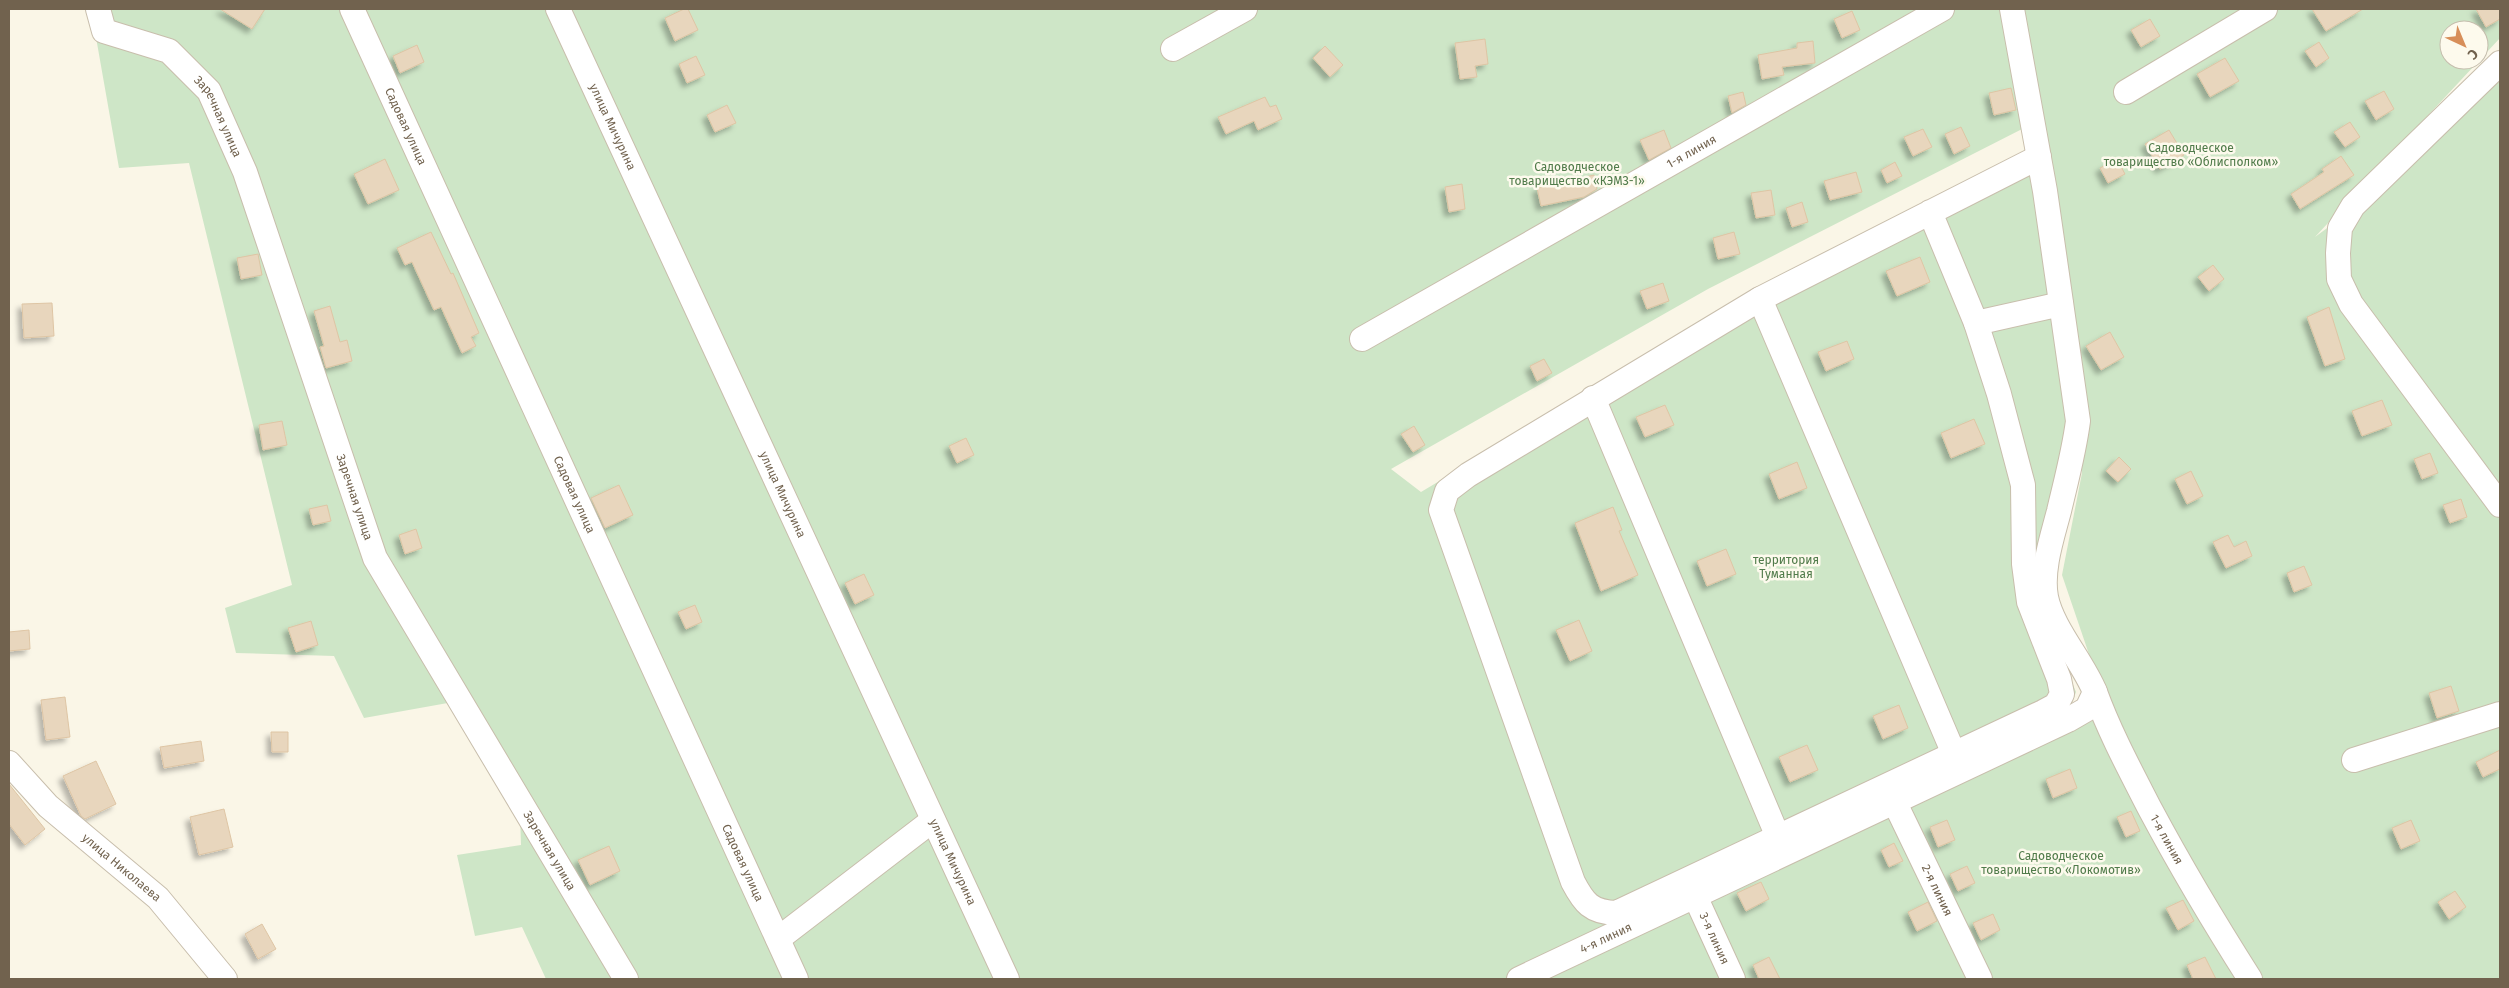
<svg xmlns="http://www.w3.org/2000/svg" width="2509" height="988" viewBox="0 0 2509 988" font-family="'Fira Sans',sans-serif">
	<style>
		.green { fill: #cee6c7; fill-rule: evenodd }
		.building { fill: #e8d6bd; stroke: #dec5a4; filter: url(#shadow) }
		.lines { fill: none; stroke-linecap: round; stroke-linejoin: round }
		.minor-casing { stroke: #c8beac; stroke-width: 26 }
		.minor { stroke: #fff; stroke-width: 24 }
		.labels { text-anchor: middle; stroke-width: 5; stroke-linejoin: round; paint-order: stroke }
		.street-label { font-size: 12px; fill: #71624e; stroke: #fdfaed }
		.park-label { font-size: 12px; fill: #507b4a; stroke: #fdfaed }
	</style>
	<defs>
		<filter id="shadow"><feDropShadow dx="-4.5" dy="4.5" stdDeviation="2.5" flood-color="#0004"/></filter>
	</defs>
	<rect width="100%" height="100%" fill="#faf6e7"/>
	<path class="green" d="M91,9H2008L2028,126L1708,289L1391,469L1421,492L1712,318L2035,147L2073,410L2036,594L2076,692L2070,708L1516,979H546L522,927L475,936L457,855L521,845L519,782L470,699L364,718L334,656L236,653L225,608L292,585L189,163L119,168Z
		M2018,9H2500V38L2315,237L2361,203L2500,70V979H1535L2109,713L2062,575L2082,473L2083,404ZM2449,30H2479V60H2449Z"/>
	<path class="building" d="M220,9H265L252,29Z
		M684,9H688L698,30L675,41L665,18Z
		M2312,9H2363L2326,31Z
		M2476,9H2500V19L2486,27Z
		M1852,11L1860,30L1842,38L1834,19Z
		M2150,19L2160,36L2141,47L2131,30Z
		M1485,39L1488,64L1475,66L1477,77L1460,79L1455,43Z
		M1813,41L1815,63L1782,67L1784,75L1762,79L1758,55L1797,48V43Z
		M2319,42L2329,58L2316,67L2305,51Z
		M417,45L424,62L400,73L393,56Z
		M1325,46L1343,65L1330,77L1313,58Z
		M696,56L705,75L687,83L679,64Z
		M2225,58L2239,81L2210,97L2197,74Z
		M2011,88L2016,110L1994,115L1989,93Z
		M2384,91L2394,109L2376,120L2365,101Z
		M1743,92L1746,105L1732,113L1728,96Z
		M1265,97L1270,107L1276,105L1282,119L1258,130L1254,121L1226,134L1218,117Z
		M727,105L736,123L715,132L707,115Z
		M2350,122L2360,137L2345,147L2334,132Z
		M1961,127L1970,146L1954,154L1945,134Z
		M1923,129L1932,147L1913,156L1904,137Z
		M1664,130L1671,148L1649,160L1640,140Z
		M2169,130L2184,155L2160,169L2145,144Z
		M2341,156L2354,175L2300,209L2291,194L2324,172L2322,169Z
		M385,159L399,190L368,204L354,174Z
		M2117,159L2125,174L2108,183L2100,168Z
		M1895,162L1902,176L1887,183L1881,170Z
		M1856,172L1862,192L1830,200L1824,181Z
		M1594,175L1597,189L1584,197L1541,206L1537,188Z
		M1462,184L1465,209L1449,212L1445,187Z
		M1771,190L1775,215L1756,218L1751,193Z
		M1802,202L1808,222L1792,227L1786,208Z
		M431,232L451,274L453,273L479,333L471,337L476,346L462,353L441,307L434,310L412,262L405,265L397,248Z
		M1734,232L1740,254L1718,259L1713,238Z
		M258,254L262,275L241,279L237,258Z
		M1920,257L1930,282L1897,296L1886,271Z
		M2213,265L2224,279L2209,291L2198,277Z
		M1663,283L1669,301L1647,309L1640,291Z
		M52,303L54,336L24,338L22,304Z
		M330,306L340,342L347,340L352,361L326,368L320,347L324,346L314,311Z
		M2329,307L2345,359L2325,366L2307,317Z
		M2110,332L2124,357L2101,370L2086,346Z
		M1847,341L1854,359L1826,371L1818,352Z
		M1544,359L1552,373L1537,381L1530,366Z
		M2382,400L2392,425L2362,436L2352,411Z
		M1665,405L1674,425L1645,437L1636,417Z
		M1974,419L1985,444L1951,458L1941,433Z
		M282,421L287,445L263,450L259,425Z
		M1414,426L1425,445L1413,452L1401,434Z
		M966,438L974,455L957,463L949,446Z
		M2430,453L2438,473L2422,479L2414,459Z
		M2119,457L2131,469L2118,482L2106,471Z
		M1797,462L1807,488L1779,499L1769,474Z
		M2191,471L2203,496L2187,504L2175,479Z
		M619,485L633,515L605,528L591,498Z
		M2461,499L2467,517L2450,523L2443,505Z
		M327,505L331,521L313,525L309,509Z
		M1613,507L1622,530L1619,531L1638,575L1601,591L1575,523Z
		M416,529L422,548L405,554L399,535Z
		M2228,535L2234,547L2246,541L2252,556L2226,568L2213,542Z
		M1726,549L1736,574L1707,586L1697,561Z
		M2304,566L2312,585L2294,592L2287,573Z
		M864,574L874,595L855,604L845,583Z
		M695,605L702,622L686,629L678,612Z
		M1579,620L1592,651L1570,661L1556,630Z
		M311,621L318,645L296,652L288,628Z
		M29,630L30,649L9,651V632Z
		M2451,686L2459,711L2437,718L2429,693Z
		M65,697L70,737L46,740L41,700Z
		M1899,705L1908,728L1883,739L1873,716Z
		M271,732H288V752H272Z
		M201,741L204,761L164,768L160,747Z
		M1807,745L1818,770L1790,782L1779,757Z
		M2500,750V769L2483,777L2476,762Z
		M96,761L116,804L85,819L81,816L63,776Z
		M2070,769L2077,788L2053,798L2046,779Z
		M9,784L45,829L25,845L9,824Z
		M224,809L233,847L199,855L190,817Z
		M2131,811L2140,831L2126,837L2117,817Z
		M1947,820L1955,840L1938,847L1930,827Z
		M2411,820L2420,841L2401,849L2392,828Z
		M1894,843L1903,861L1889,867L1881,850Z
		M609,846L620,871L590,885L578,860Z
		M1967,866L1975,883L1958,891L1950,874Z
		M1761,882L1769,899L1746,911L1737,893Z
		M2455,891L2466,907L2449,919L2438,902Z
		M2183,900L2194,921L2178,930L2166,908Z
		M1928,902L1937,921L1917,931L1908,912Z
		M1993,914L2000,930L1981,940L1973,923Z
		M262,924L276,949L258,959L245,934Z
		M1769,957L1780,979H1759L1753,965Z
		M2205,957L2216,979H2193L2187,965Z"/>
	<g class="lines">
		<g class="minor-casing">
			<g id="minor">
				<path id="s1" d="M98,9L104,31L169,51L209,91L245,172L375,558L626,979"/>
				<path id="s2" d="M352,9L796,979"/>
				<path id="s3" d="M558,9L1007,979"/>
				<path d="M1173,49L1245,9"/>
				<path d="M2500,63L2353,206L2340,228L2338,253L2339,279L2351,304L2500,505"/>
				<path d="M2126,92L2265,9"/>
				<path d="M1930,212L1976,323L1999,394L2023,485L2024,564L2029,602L2059,679L2062,694L2056,705L2043,712L1616,913C1591,912 1584,903 1573,882L1441,510L1447,491L1468,475L1760,299L2039,157"/>
				<path d="M1760,299L1954,754"/>
				<path d="M1976,323L2061,304"/>
				<path id="s4" d="M1362,339L1942,9"/>
				<path d="M1593,398L1778,837"/>
				<path id="s5" d="M2095,692C2110,733 2130,770 2150,809C2181,867 2215,924 2250,979"/>
				<path d="M2354,760L2500,714"/>
				<path id="s6" d="M9,763L48,806L158,898L225,979"/>
				<path id="s7" d="M1894,801L1980,979"/>
				<path id="s8" d="M1689,883L1733,979"/>
				<path d="M778,939L933,820"/>
				<path id="s9" d="M1519,979L2068,720L2087,709L2095,692C2083,662 2052,628 2046,597C2041,570 2052,538 2059,511C2066,481 2074,452 2078,421L2045,191L2012,9"/>
			</g>
		</g>
		<use href="#minor" class="minor"/>
	</g>
	<g class="labels">
		<g class="street-label">
			<text dy="4" stroke="none"><textPath href="#s1" startOffset="174">Заречная улица</textPath></text>
			<text dy="4" stroke="none"><textPath href="#s2" startOffset="129">Садовая улица</textPath></text>
			<text dy="4" stroke="none"><textPath href="#s3" startOffset="130">улица Мичурина</textPath></text>
			<text dy="4" stroke="none"><textPath href="#s4" startOffset="379">1-я линия</textPath></text>
			<text dy="4" stroke="none"><textPath href="#s2" startOffset="534">Садовая улица</textPath></text>
			<text dy="4" stroke="none"><textPath href="#s3" startOffset="535">улица Мичурина</textPath></text>
			<text dy="4" stroke="none"><textPath href="#s1" startOffset="579">Заречная улица</textPath></text>
			<text dy="4" stroke="none"><textPath href="#s5" startOffset="164">1-я линия</textPath></text>
			<text dy="4" stroke="none"><textPath href="#s1" startOffset="984">Заречная улица</textPath></text>
			<text dy="4" stroke="none"><textPath href="#s2" startOffset="939">Садовая улица</textPath></text>
			<text dy="4" stroke="none"><textPath href="#s3" startOffset="940">улица Мичурина</textPath></text>
			<text dy="4" stroke="none"><textPath href="#s6" startOffset="154">улица Николаева</textPath></text>
			<text dy="4" stroke="none"><textPath href="#s7" startOffset="99">2-я линия</textPath></text>
			<text dy="4" stroke="none"><textPath href="#s8" startOffset="61">3-я линия</textPath></text>
			<text dy="4" stroke="none"><textPath href="#s9" startOffset="96">4-я линия</textPath></text>
		</g>
		<g class="park-label">
			<text x="2191" y="152">Садоводческое<tspan x="2191" dy="14">товарищество «Облисполком»</tspan></text>
			<text x="1577" y="171">Садоводческое<tspan x="1577" dy="14">товарищество «КЭМЗ-1»</tspan></text>
			<text x="1786" y="564">территория<tspan x="1786" dy="14">Туманная</tspan></text>
			<text x="2061" y="860">Садоводческое<tspan x="2061" dy="14">товарищество «Локомотив»</tspan></text>
		</g>
	</g>
	<rect width="2509" height="988" fill="none" stroke="#71624e" stroke-width="20"/>
	<g transform="translate(2464 45) rotate(136)"><circle r="24" fill="#fdfaed" stroke="#c5bdad"/>
	<path d="M0-4L9 19L0 12L-9 19Z" fill="#d78e59"/>
	<text y="-8" font-size="14" font-weight="bold" text-anchor="middle" fill="#71624e">С</text>
	</g>
</svg>
